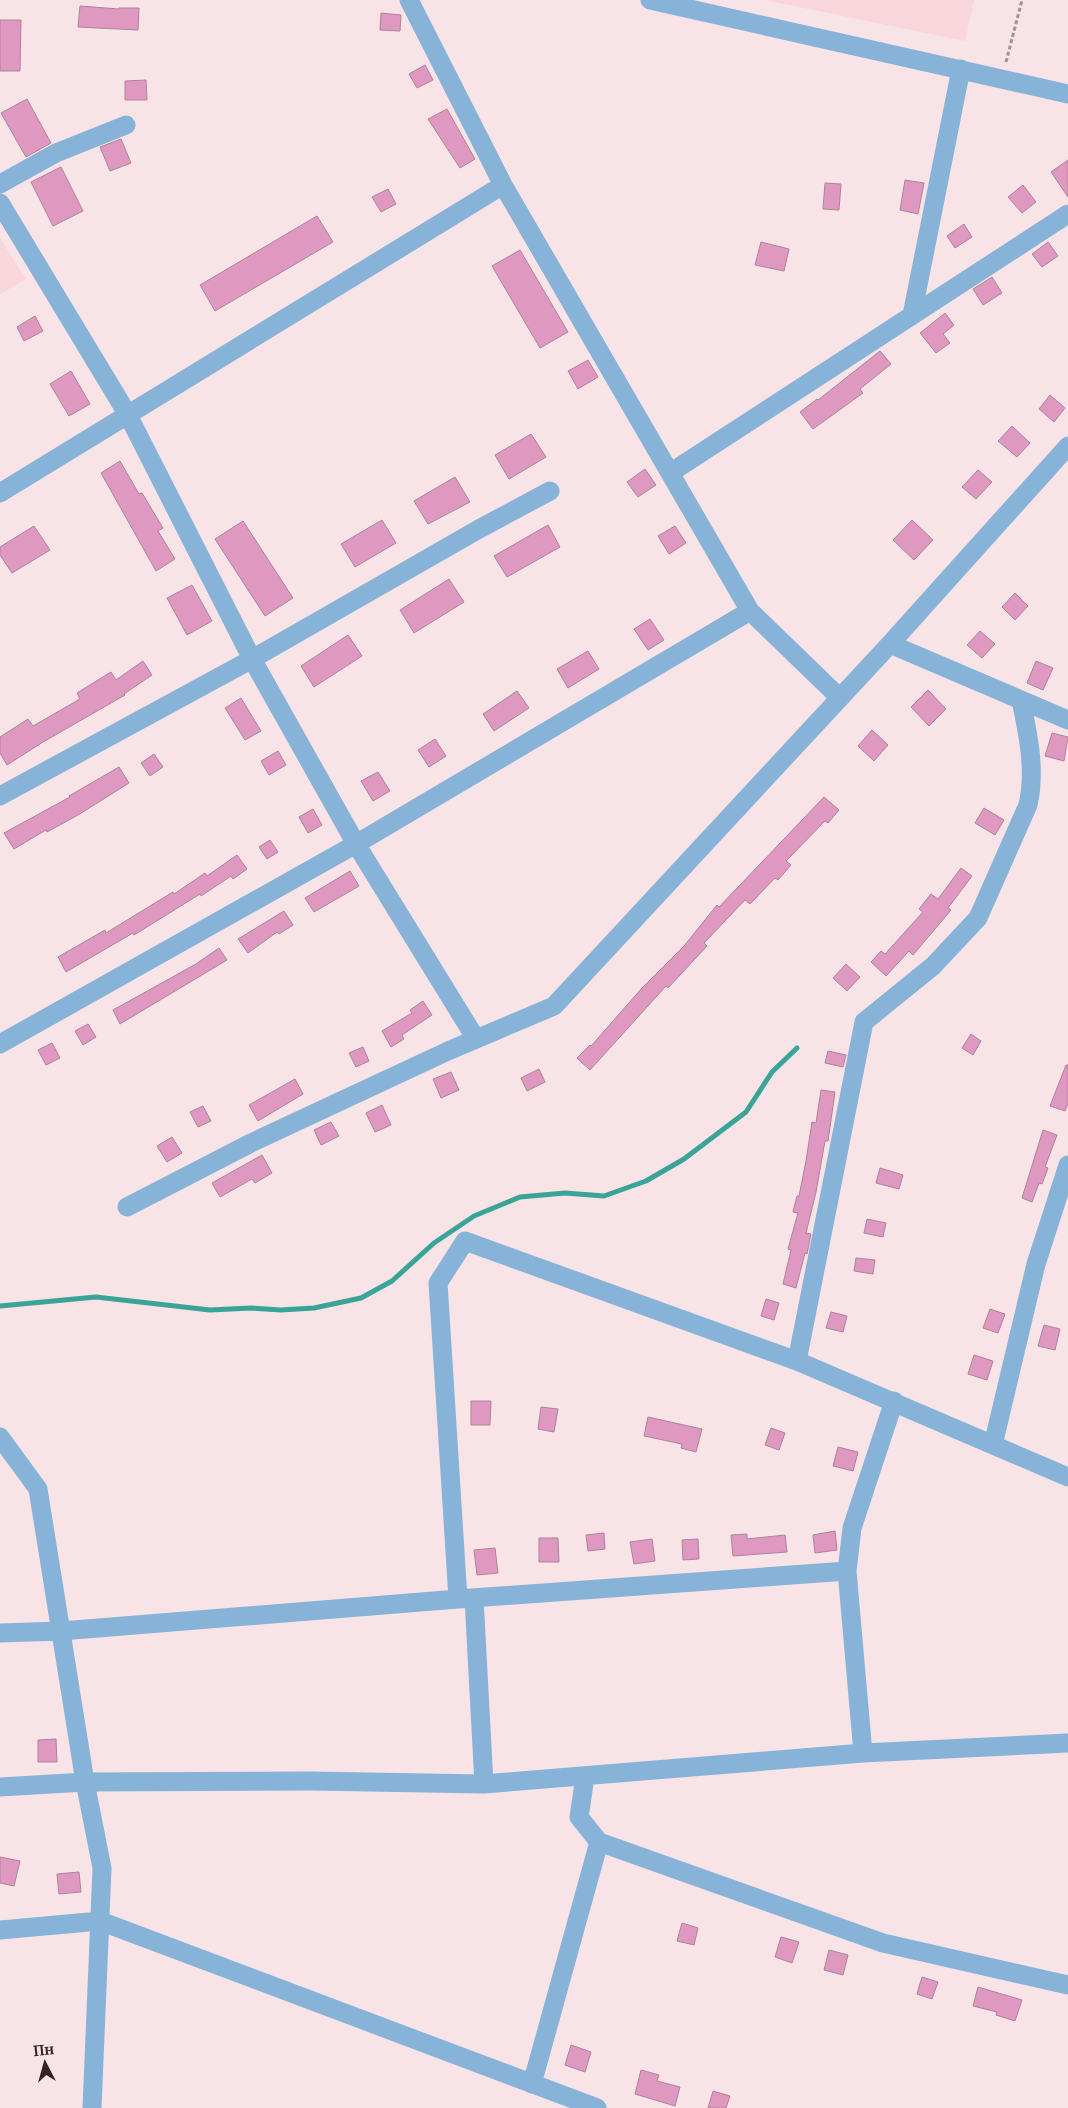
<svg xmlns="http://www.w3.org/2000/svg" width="1068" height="2108" viewBox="0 0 1068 2108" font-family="Merriweather,serif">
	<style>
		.built { fill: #f9d5dc }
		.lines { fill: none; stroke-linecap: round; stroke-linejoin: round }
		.stream { stroke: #3aa499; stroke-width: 5 }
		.building { fill: #df99c0; stroke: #ad839a }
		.path { stroke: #a59195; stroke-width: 3; stroke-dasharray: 4 2.5; stroke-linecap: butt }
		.street { stroke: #88b3d8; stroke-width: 19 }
	</style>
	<rect width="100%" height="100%" fill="#f8e3e7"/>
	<path class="built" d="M765,0H974L965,41Z
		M0,238L26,279L0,294Z"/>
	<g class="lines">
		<path class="stream" d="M0,1306L96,1297L210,1310L251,1308L281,1310L314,1308L361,1298L392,1281L434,1243L474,1216L520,1197L565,1193L604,1196L646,1181L684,1159L746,1112L772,1072L797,1048"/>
	</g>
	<path class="building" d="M80,6L119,9V8H139L138,30L78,27Z
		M381,13L401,15L400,31L380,30Z
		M0,20H21L20,71H0Z
		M425,65L433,80L417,88L409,74Z
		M146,80L147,100H125V81Z
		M27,99L51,143L26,157L1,113Z
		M447,109L475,159L460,168L428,119Z
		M121,139L131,163L110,171L100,147Z
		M1068,160V197L1051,172Z
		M61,167L83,211L53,226L31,182Z
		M905,180L924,183L918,214L900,210Z
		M825,183L841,184L839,210L823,209Z
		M1023,185L1036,202L1022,213L1008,197Z
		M388,189L396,204L381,212L372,197Z
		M317,216L333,242L215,311L200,285Z
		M964,224L972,237L955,248L947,236Z
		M761,242L789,249L784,271L755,265Z
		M1048,242L1058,256L1042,267L1032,254Z
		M520,250L568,332L540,348L492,266Z
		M992,277L1002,293L983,305L973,289Z
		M945,313L954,325L943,334L950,343L936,353L920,333Z
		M35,316L43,331L24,341L17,327Z
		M880,351L891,364L860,389L863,393L813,429L800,412L817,399L818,400Z
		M588,360L598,377L578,389L568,371Z
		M71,371L90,404L69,416L50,384Z
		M1050,395L1065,408L1054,422L1039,409Z
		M1012,426L1030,443L1017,457L998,441Z
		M531,434L546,457L509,479L495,455Z
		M120,461L139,494L142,493L163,528L158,531L175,559L156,571L101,473Z
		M645,469L656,485L638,497L627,482Z
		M978,470L992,482L976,499L962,487Z
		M455,477L470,502L428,524L414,501Z
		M382,520L396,543L355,567L341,544Z
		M912,520L933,540L914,560L893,540Z
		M243,521L293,598L265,616L215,539Z
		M548,525L560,547L507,577L494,556Z
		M34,526L50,550L12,573L0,555V547Z
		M675,526L686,543L669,554L658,536Z
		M449,579L464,602L414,633L400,610Z
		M192,585L212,621L187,635L167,598Z
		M1015,593L1028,606L1015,620L1002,607Z
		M650,619L664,640L648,650L634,629Z
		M980,631L995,644L982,658L967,645Z
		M348,635L362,656L314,687L301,666Z
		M588,651L599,669L568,688L557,669Z
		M143,661L152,675L124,694L125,695L43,742L7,765L0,753V737L28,719L33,726L80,699L77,693L111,672L116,680Z
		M1036,661L1053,668L1043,690L1027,683Z
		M928,690L946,709L929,726L911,707Z
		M517,691L529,708L494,731L483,714Z
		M241,698L261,731L245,740L225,708Z
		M872,730L888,745L874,761L858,746Z
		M1052,733L1068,737L1064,761L1045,756Z
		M435,739L446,756L429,767L418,750Z
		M278,751L286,765L269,775L261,761Z
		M154,754L163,767L150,776L141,763Z
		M119,767L129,783L78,815L47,832L46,830L14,849L4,833L70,797L69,796Z
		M378,772L390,791L373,801L361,781Z
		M824,797L839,810L828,823L825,821L786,861L791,865L778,880L775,878L750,904L745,900L704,943L707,946L668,988L666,986L590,1070L577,1058L590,1045L591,1046L642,988L684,946L717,905L719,907Z
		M984,808L1004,820L995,835L975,823Z
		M313,809L322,825L308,833L299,817Z
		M270,840L278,852L267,859L259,847Z
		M237,855L247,869L233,879L231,876L201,896L200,894L134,935L133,933L66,972L58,957L105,930L106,933L173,892L174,894L205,873L207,876Z
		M961,868L972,876L948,908L951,910L913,955L909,951L886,976L871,962L881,951L885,954L923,912L919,909L931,894L938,899Z
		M350,871L359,886L314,912L305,898Z
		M284,911L293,925L279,934L277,932L248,953L238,939Z
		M219,948L227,960L120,1024L113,1010L196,964Z
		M846,964L860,977L847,991L833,978Z
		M423,1001L432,1015L402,1035L404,1039L391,1047L382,1031L412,1013L410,1010Z
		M88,1024L96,1037L83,1045L75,1031Z
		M971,1034L981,1041L973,1055L962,1048Z
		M52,1043L60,1058L46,1065L38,1050Z
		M363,1047L369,1061L356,1067L349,1053Z
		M828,1051L846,1055L843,1067L825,1063Z
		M1066,1065H1068V1104L1065,1111L1050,1106Z
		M539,1069L545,1082L527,1091L521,1078Z
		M451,1072L459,1090L441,1098L433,1079Z
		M295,1079L303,1094L258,1121L249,1105Z
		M821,1090L835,1092L828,1141H825L816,1192L806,1233L811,1234L807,1254L805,1253L796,1288L783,1284L791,1250L788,1249L798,1213L793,1212L797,1196H799L806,1161L812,1122L816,1123Z
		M382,1105L391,1125L375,1132L366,1113Z
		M203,1106L211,1121L198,1127L190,1112Z
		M331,1122L339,1136L321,1145L314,1130Z
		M1043,1130L1057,1135L1045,1167L1048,1168L1042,1184L1039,1183L1032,1202L1022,1198Z
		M172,1137L182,1153L167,1162L157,1146Z
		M262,1155L272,1173L255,1183L252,1179L220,1197L212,1183Z
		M880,1168L903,1175L899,1189L876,1183Z
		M867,1219L886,1223L883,1237L864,1233Z
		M856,1258L875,1260L873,1274L854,1271Z
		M766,1299L779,1303L774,1320L761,1316Z
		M990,1309L1005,1314L998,1333L983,1328Z
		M831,1312L847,1316L843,1332L826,1328Z
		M1044,1325L1060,1329L1055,1350L1038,1346Z
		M974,1355L993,1361L987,1380L968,1374Z
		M471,1401H491L490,1425H471Z
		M541,1407L558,1409L554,1432L538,1429Z
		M648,1417L702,1429L696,1452L681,1448L682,1444L644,1436Z
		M771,1428L785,1433L779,1450L765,1445Z
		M838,1447L858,1452L853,1471L833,1466Z
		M835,1531L837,1550L815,1553L813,1535Z
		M604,1533L605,1549L588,1551L586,1535Z
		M747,1534V1539L785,1535L787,1552L733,1556L731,1535Z
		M539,1538H558L559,1562H539Z
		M652,1539L655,1561L634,1564L630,1542Z
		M698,1539L699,1559L683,1560L682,1540Z
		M495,1548L498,1573L477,1575L474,1550Z
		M56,1739L57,1762H38V1740Z
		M0,1857L20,1861L14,1886L0,1883Z
		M79,1872L81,1892L59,1894L57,1874Z
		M682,1923L698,1928L694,1945L677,1941Z
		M781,1937L799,1942L792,1963L775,1957Z
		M829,1950L848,1955L843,1975L824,1970Z
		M922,1977L938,1982L932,1999L917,1994Z
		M978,1987L1022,2000L1015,2021L996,2015L997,2012L973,2006Z
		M571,2045L591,2052L585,2072L565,2065Z
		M641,2070L659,2075L657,2081L680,2087L675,2106L635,2094Z
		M713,2091L730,2096L726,2108H708Z"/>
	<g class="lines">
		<path class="path" d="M1006,62L1022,0"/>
		<path class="street" d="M409,0L503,185L750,611L840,698
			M650,0L1068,94
			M0,184L56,153L126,125
			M0,203L128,415L252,659L356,844L476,1039
			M912,315L961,69
			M670,473L1068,214
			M0,493L503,185
			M890,644L1068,720
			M0,796L252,659L479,529L550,491
			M0,1044L356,844L750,611
			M127,1207L251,1143L448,1051L554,1006L890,644L1068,446
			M797,1361L864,1022L933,966L978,918L1028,805C1036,770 1028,734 1021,700
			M0,1437L38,1489L85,1782L102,1868L92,2108
			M993,1445L1036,1264L1068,1165
			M474,1598L484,1784
			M458,1599L438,1283L465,1241L797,1361L1068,1477
			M0,1633L61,1631L458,1599L847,1571
			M863,1753L847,1571L852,1528L894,1401
			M585,1777L579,1817L599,1842L883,1943L1068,1985
			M0,1787L85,1782L311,1781L484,1784L863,1753L1068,1743
			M0,1930L100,1921L597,2108
			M532,2084L599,1842"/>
	</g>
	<g transform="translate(45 2063) rotate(354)" stroke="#f8e3e7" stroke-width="4" paint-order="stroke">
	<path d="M0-4L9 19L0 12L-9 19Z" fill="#352226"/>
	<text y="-8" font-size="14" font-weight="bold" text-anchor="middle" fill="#352226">Пн</text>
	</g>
</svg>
